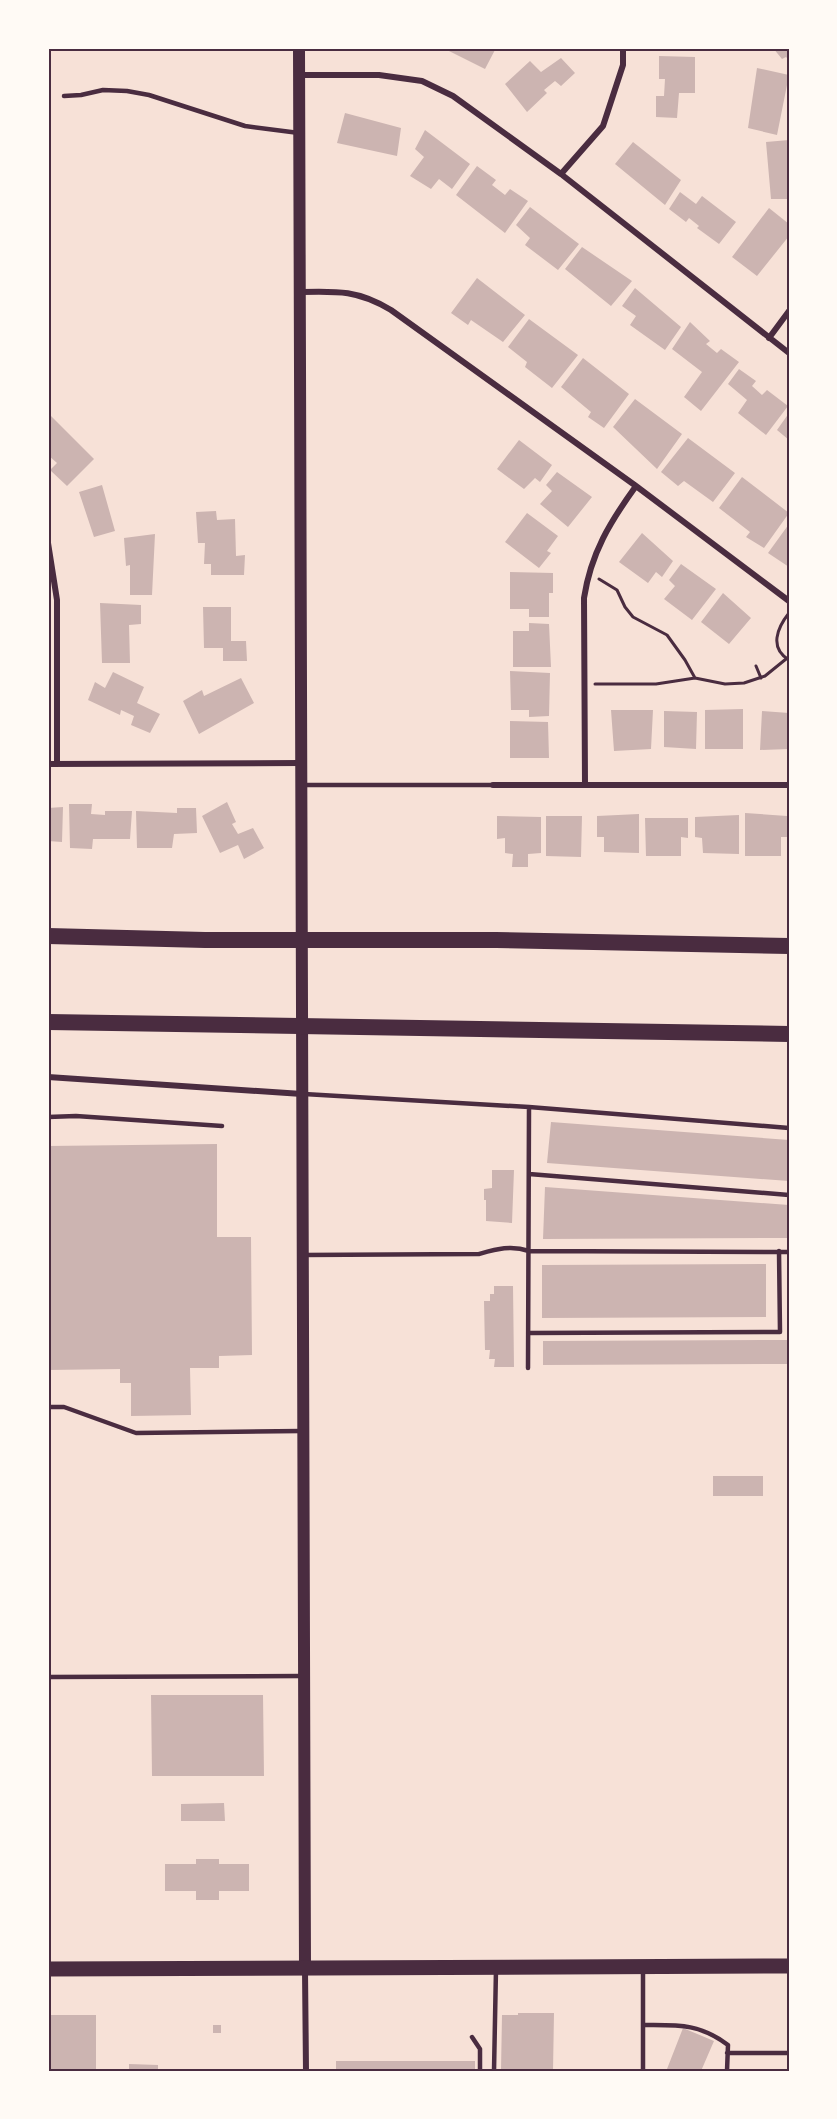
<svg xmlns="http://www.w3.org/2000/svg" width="837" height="2119" viewBox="0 0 837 2119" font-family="'Public Sans',sans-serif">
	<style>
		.building { fill: #ccb4b1 }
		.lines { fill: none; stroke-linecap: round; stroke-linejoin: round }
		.path { stroke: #4a2c40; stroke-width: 3 }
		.service { stroke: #4a2c40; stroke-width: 4.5 }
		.minor { stroke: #4a2c40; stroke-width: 6 }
		.secondary { stroke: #4a2c40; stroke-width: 12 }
		.primary { stroke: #4a2c40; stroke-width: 15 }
		.motorway { stroke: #4a2c40; stroke-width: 16 }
		.neatline { fill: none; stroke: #4a2c40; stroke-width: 2 }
	</style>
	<rect width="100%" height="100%" fill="#f7e1d7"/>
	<path class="building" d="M443,48H496L485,69Z
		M773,48H789V60L786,57L782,59Z
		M659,56L695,57V93H679L677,118L656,117V96H664L665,79H659Z
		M561,58L575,73L561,86L555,81L544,90L547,93L527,112L505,84L530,61L541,72Z
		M757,68L789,75L777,135L748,128Z
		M345,113L401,128L397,156L337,143Z
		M425,130L470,164L452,189L439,179L431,189L410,176L424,157L415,149Z
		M789,140V199H771L766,142Z
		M633,142L681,180L665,205L615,164Z
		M477,166L496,180L492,185L505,195L510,189L528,201L505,233L456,195Z
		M680,192L696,204L702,196L736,222L719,244L697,228L699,226L689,218L686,222L669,209Z
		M530,207L579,244L558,270L525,245L530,238L516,225Z
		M769,208L789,224V236L757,276L732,257Z
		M582,247L632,281L611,306L565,269Z
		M477,278L525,315L503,342L471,320L468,325L451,313Z
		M635,288L681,327L665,350L630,325L636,316L622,306Z
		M529,319L578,355L552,388L525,367L527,362L508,347Z
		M690,322L710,341L706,344L717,353L721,349L739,362L701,411L684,397L702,372L672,349Z
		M583,358L629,394L604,428L588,417L591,412L561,387Z
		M739,369L756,381L752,386L762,395L767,390L788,406L766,435L738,413L747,400L728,384Z
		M635,399L682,434L657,469L613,427Z
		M48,413L94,459L67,486L50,470L57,463L48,455Z
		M789,413V440L777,430Z
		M688,438L735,473L713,502L684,481L678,486L661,472Z
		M519,440L552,465L540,482L535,478L524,489L497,469Z
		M557,472L592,497L568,527L540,504L552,491L546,485Z
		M742,477L789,513L764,548L746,537L750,532L719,508Z
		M102,485L115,531L94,537L79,492Z
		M216,511L217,520L235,519L236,556L245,555L244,575H211V564H204L205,543H198L196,512Z
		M527,513L558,536L547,551L551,553L539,568L505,542Z
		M789,524V567L768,553Z
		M642,533L673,561L662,577L656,572L648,583L619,562Z
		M155,534L152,595H130V565L126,566L124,538Z
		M681,564L716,589L692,620L664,599L675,586L669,580Z
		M510,572L553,573V593H549V617H529V609H510Z
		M723,593L751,618L729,644L701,622Z
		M100,603L141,605V624L129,625L130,663H102Z
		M203,607H231V641H246L247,661H223V648H204Z
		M529,623L549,624L551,667H513V631H529Z
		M510,671L550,673L549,716L529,717V710H511Z
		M113,672L144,687L137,703L160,714L150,733L131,725L134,716L121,710L120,715L88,700L95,682L105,688Z
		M241,678L254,703L199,734L183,701L202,690L204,696Z
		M743,709V749H705V710Z
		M611,710H653L651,749L614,751Z
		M664,711L697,712L696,749L664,747Z
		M762,711L789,713V749L760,750Z
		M510,721L548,722L549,758H510Z
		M227,802L236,822L232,824L238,834L253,828L264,848L244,859L238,845L220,853L202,816Z
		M69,804H92L91,814L105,815V811H132L130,839H93L92,849L70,848Z
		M63,807L62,842L48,841V808Z
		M177,808H196L197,833L174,834L172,848H137L136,811L177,813Z
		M745,813L787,816L788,837H781V856H745Z
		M639,814V853L604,852V837H597V816Z
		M739,815V854L703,853L702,838L695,837V817Z
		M497,816L541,817V853L528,854V867H512L513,854L505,853V838L497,839Z
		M546,816H582L581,857L546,856Z
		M645,818H688V838L681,837V856H646Z
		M551,1122L789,1140V1181L547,1163Z
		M217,1144V1237H251L252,1355L219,1356V1368H190L191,1415L131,1416V1383H120V1369L48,1370V1146Z
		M492,1170H514L512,1223L486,1221V1200H484V1189L492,1188Z
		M545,1187L789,1205V1238L543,1239Z
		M766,1264V1317L542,1318V1265Z
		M494,1286H513L514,1367H494L495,1359H489L490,1350H485L484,1301H490V1294H494Z
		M789,1340V1364L543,1365V1341Z
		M713,1476H763V1496H713Z
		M151,1695H263L264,1776H152Z
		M224,1803L225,1821H181V1804Z
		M196,1859H219V1864H249V1891H219V1900H196V1891H165V1864H196Z
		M518,2013H554L553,2071H501L502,2015H518Z
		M48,2015H96V2071H48Z
		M213,2025H221V2033H213Z
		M683,2028L714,2041L701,2071H672L667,2069Z
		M336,2061H475V2071H336Z
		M129,2064L158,2065V2071H129Z"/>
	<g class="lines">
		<path class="path" d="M599,579L617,590L625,607L633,617L667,635L685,660L695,678
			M789,613C777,628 769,648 789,660
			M756,666L761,678
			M595,684H656L695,678L725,684L744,683L765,676L786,659"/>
		<path class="service" d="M64,96L81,95L103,90L127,91L149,95L245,126L299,133
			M301,785H493
			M304,1094L529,1107
			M48,1117L76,1116L222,1126
			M529,1174L789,1195
			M303,1255L479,1254C497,1249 511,1245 529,1251L789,1252
			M529,1333L780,1332L779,1251
			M528,1368L529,1107L789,1128
			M48,1407H64L136,1433L301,1431
			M48,1677L302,1676
			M643,2025C677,2025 699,2023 728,2045L727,2071
			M472,2037L480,2049V2071
			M727,2053H789
			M494,2071L496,1969
			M643,2071V1969"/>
		<path class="minor" d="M299,75H379L422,81L453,96L561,174L789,353
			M561,174L603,126L623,65V48
			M300,292C337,291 358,290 391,310L636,486L789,601
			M769,338L789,311
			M48,543L57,600V764
			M48,764L301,763
			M585,784L584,598C591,553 610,522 636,486
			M493,785H789
			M48,1077L302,1094
			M305,1970L306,2071"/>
		<path class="secondary" d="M299,48L305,1969"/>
		<path class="primary" d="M48,1969L789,1966"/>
		<path class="motorway" d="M48,936L205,940H496L789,946
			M48,1022L789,1034"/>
	</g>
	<rect width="837" height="2119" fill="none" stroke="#fffaf5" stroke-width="99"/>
	<rect x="50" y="50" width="738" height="2020" class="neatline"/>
</svg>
